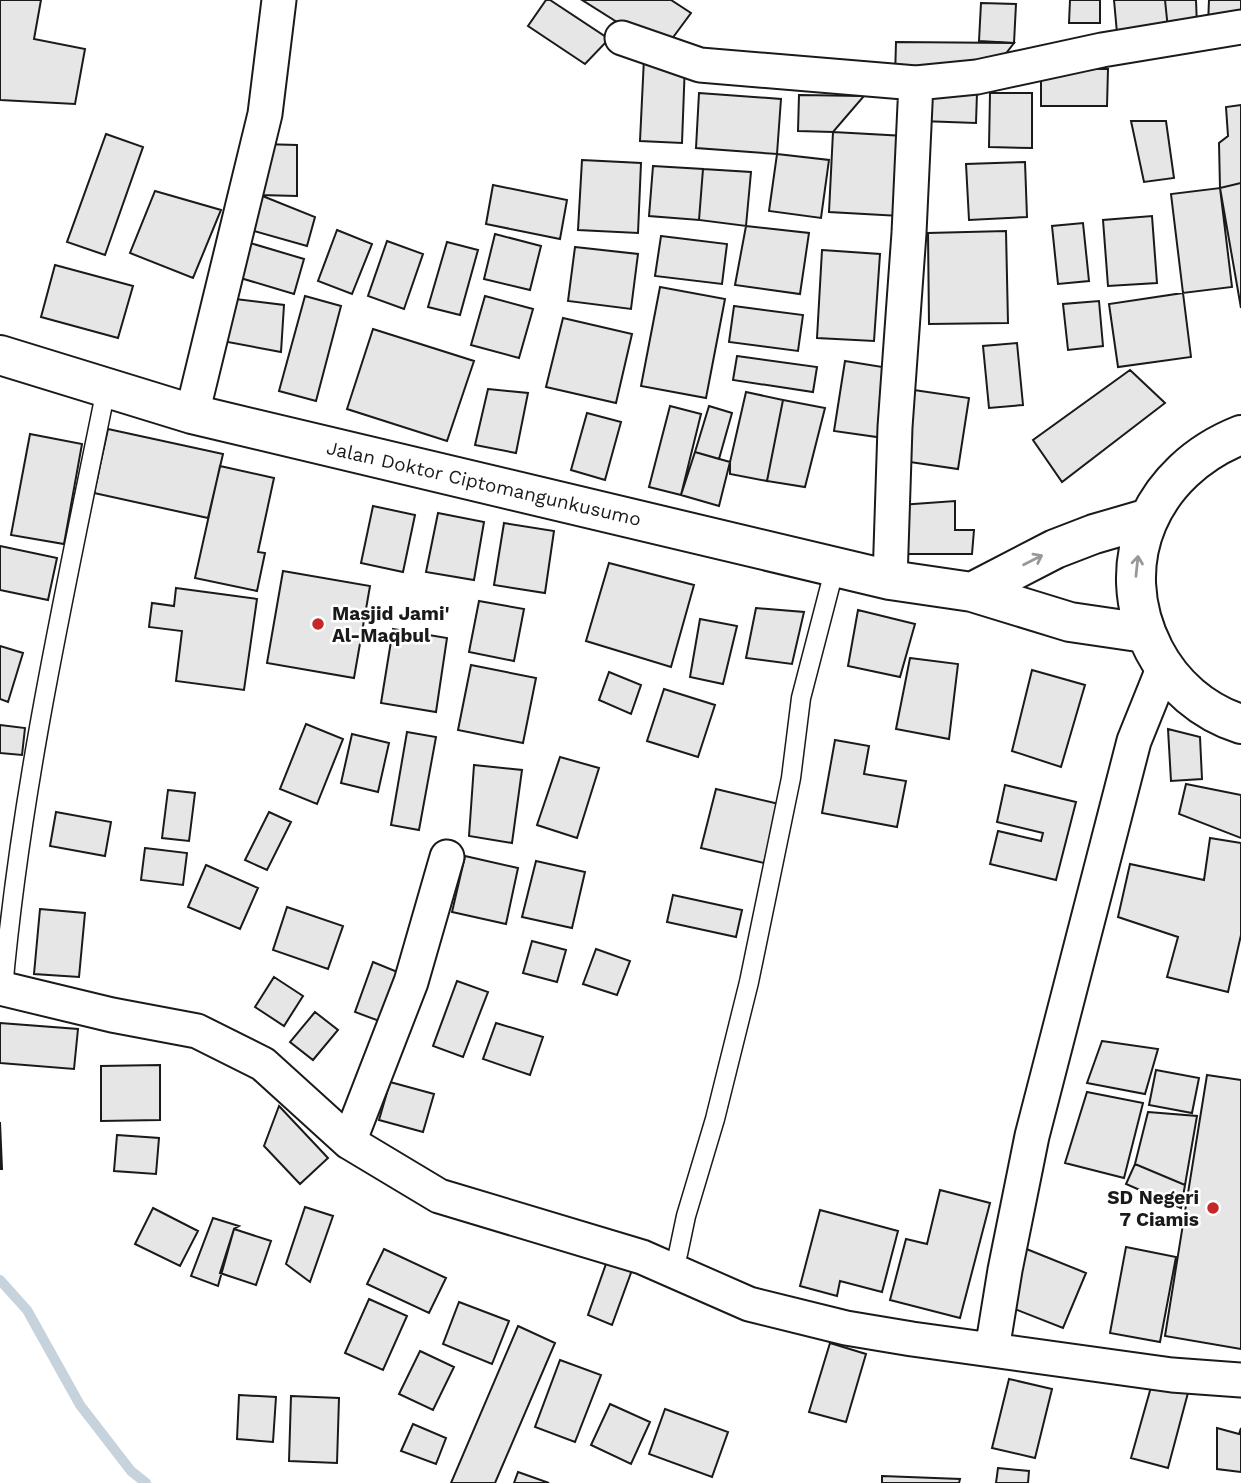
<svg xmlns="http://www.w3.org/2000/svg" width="1241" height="1483" viewBox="0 0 1241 1483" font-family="'Work Sans',sans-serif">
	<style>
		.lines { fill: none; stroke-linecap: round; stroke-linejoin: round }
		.stream { stroke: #c6d2dc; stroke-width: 10 }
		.building { fill: #e6e6e6; stroke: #1a1a1a; stroke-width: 2 }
		.service-casing { stroke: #1a1a1a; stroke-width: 21 }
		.minor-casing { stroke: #1a1a1a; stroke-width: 37 }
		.secondary-casing { stroke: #1a1a1a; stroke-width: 42 }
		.service { stroke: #fff; stroke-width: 18 }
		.minor { stroke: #fff; stroke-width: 33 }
		.secondary { stroke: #fff; stroke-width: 38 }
		.oneway { stroke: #989898 }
		.poi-dot { fill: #c62828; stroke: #fff; stroke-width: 2.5 }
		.labels { text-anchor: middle; stroke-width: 5; stroke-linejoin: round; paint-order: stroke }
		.street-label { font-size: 19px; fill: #1a1a1a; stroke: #fff }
		.poi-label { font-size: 19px; font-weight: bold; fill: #1a1a1a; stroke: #fff; text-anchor: start }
	</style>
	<rect width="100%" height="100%" fill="#fff"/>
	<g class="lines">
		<path class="stream" d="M0,1280L27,1310L80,1405L131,1471L146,1483"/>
	</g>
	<path class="building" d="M0,0H41L34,39L85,49L75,104L0,100Z
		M546,0H550L609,39L585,64L528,26Z
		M582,0H671L691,13L663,51Z
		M1070,0H1100V23H1069Z
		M1114,0H1165L1168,29L1117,33Z
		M1165,0H1196L1197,26L1168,29Z
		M1209,0H1241V21L1208,25Z
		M981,3L1016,4L1014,43L979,41Z
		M896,42L1014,43L997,65L895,78Z
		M644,58L685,63L682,143L640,141Z
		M1041,69H1108L1107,106H1041Z
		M922,91L977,93L976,123L921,121Z
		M699,93L781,99L777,154L696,148Z
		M990,93H1032V148L989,147Z
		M799,95L864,96L833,132L798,131Z
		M1241,105V183L1220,188L1219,143L1228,136L1226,107Z
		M1131,121H1166L1174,178L1144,182Z
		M833,132L905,136L900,216L829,212Z
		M106,134L143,147L105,255L67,242Z
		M261,144L297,145V196L260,195Z
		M777,154L829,160L821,218L769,211Z
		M582,160L641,163L638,233L578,230Z
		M1025,162L1027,217L969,220L966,164Z
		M653,166L703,169L699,220L649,216Z
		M703,169L751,172L746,226L699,220Z
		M1241,183V308L1220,188Z
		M493,185L567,200L560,239L486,224Z
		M1220,188L1232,287L1183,293L1171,194Z
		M155,191L221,210L193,278L130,253Z
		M260,195L315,217L307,246L247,229Z
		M1152,216L1157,283L1108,286L1103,220Z
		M1083,223L1089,281L1058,284L1052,226Z
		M746,226L809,233L800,294L735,285Z
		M337,230L372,244L352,294L318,281Z
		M1006,231L1008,323L929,324L928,233Z
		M495,234L541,246L530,290L484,279Z
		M661,236L727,244L722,284L655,276Z
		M387,241L423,254L404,309L368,296Z
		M247,242L304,259L294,294L237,277Z
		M447,242L478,250L460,315L428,307Z
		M575,247L638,254L631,309L568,301Z
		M822,250L880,254L874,341L817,338Z
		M55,265L133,286L118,338L41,317Z
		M660,287L725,299L706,398L641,386Z
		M1183,293L1191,357L1118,367L1109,304Z
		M305,296L341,306L316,401L279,391Z
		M485,296L533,309L519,358L471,345Z
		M227,298L284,305L281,352L217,340Z
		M1099,301L1103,346L1068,350L1063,304Z
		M734,306L803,315L798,351L729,342Z
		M563,318L632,334L616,403L546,387Z
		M373,329L474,361L447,441L347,409Z
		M1017,343L1023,405L989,408L983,346Z
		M737,356L817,367L813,392L733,380Z
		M845,361L895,369L884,438L834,431Z
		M1130,370L1165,403L1062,482L1033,440Z
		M488,389L528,393L516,453L475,445Z
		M907,389L969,398L958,469L896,460Z
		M746,392L783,400L767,481L730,474V462Z
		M783,400L825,408L805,487L767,481Z
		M670,406L701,414L681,495L649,487Z
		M709,406L732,413L719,459L695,452Z
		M587,413L621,422L605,480L571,470Z
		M108,429L223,454L208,518L94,493Z
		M30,434L82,444L64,544L11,535Z
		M695,452L730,462L719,506L681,495Z
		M220,466L274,478L258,552L265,553L257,591L195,578Z
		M955,501V530H974L972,554H898L900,505Z
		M373,506L415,515L403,572L361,563Z
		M438,513L484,522L474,580L426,572Z
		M504,523L554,531L545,593L494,585Z
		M0,546L57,558L48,600L0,590Z
		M609,563L694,585L671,667L586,641Z
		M283,571L370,586L354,678L267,663Z
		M176,588L257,599L244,690L176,681L182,631L149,627L152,603L174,606Z
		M479,601L524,609L514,661L469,652Z
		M756,608L804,612L792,664L746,658Z
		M858,610L915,624L900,677L848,666Z
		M700,619L737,626L723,684L690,677Z
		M393,629L447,638L436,712L381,703Z
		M0,646L23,653L8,702L0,699Z
		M910,658L958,664L949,739L896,729Z
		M471,665L536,678L523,743L458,730Z
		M1032,670L1085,685L1061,767L1012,751Z
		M609,672L641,685L631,714L599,700Z
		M664,689L715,705L698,757L647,741Z
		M306,724L343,739L317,804L280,789Z
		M0,725L25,728L22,755L0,753Z
		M1168,729L1200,737L1202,779L1171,781Z
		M407,732L436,737L419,830L391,825Z
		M352,734L389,743L378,792L341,783Z
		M835,740L869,746L864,774L906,781L897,827L822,813Z
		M560,757L599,768L577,838L537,825Z
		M474,765L522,770L512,843L469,836Z
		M1186,784L1241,795V838L1179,814Z
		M1005,785L1076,802L1056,880L990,864L998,831L1041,841L1043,833L997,822Z
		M716,789L779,804L764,863L701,848Z
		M168,790L195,793L189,841L162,838Z
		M56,812L111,822L105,856L50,846Z
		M269,812L291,822L267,870L245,860Z
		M1210,838L1241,843V935L1228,992L1167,977L1178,937L1118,917L1130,864L1204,880Z
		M145,848L187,853L183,885L141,880Z
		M465,856L518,868L506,924L452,912Z
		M536,861L585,872L572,928L522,917Z
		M206,865L258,888L240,929L188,907Z
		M673,895L742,910L736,937L667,922Z
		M287,907L343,926L328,969L273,950Z
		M40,909L85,913L79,977L34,974Z
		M532,941L566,950L557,982L523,973Z
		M596,949L630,961L617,995L583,984Z
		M373,962L400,973L382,1022L355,1012Z
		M274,977L303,996L284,1026L255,1007Z
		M457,981L488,992L463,1057L433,1046Z
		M315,1012L338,1030L313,1060L290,1042Z
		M0,1023L78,1029L74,1069L0,1063Z
		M496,1023L543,1037L530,1075L483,1059Z
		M1102,1041L1158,1049L1145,1094L1087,1083Z
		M160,1065V1120L101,1121V1066Z
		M1156,1070L1199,1078L1192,1113L1149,1105Z
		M1207,1075L1241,1080V1349L1165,1336Z
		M390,1082L434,1094L423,1132L379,1120Z
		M1087,1092L1143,1103L1124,1178L1065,1163Z
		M279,1106L328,1158L300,1184L264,1146Z
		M1148,1112L1197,1116L1185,1185L1135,1164Z
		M0,1122L2,1169H0Z
		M117,1135L159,1138L156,1174L114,1171Z
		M1135,1164L1185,1185L1181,1208L1126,1184Z
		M940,1190L990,1203L960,1318L890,1300L906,1239L927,1244Z
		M305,1207L333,1216L310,1282L286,1264Z
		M153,1208L198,1231L180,1266L135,1244Z
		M820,1210L898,1231L882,1292L840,1281L837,1296L800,1286Z
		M213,1218L239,1226L234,1229L218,1286L191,1276Z
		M234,1229L271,1241L256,1285L220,1273Z
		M1126,1247L1176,1257L1160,1342L1110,1333Z
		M1024,1248L1086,1273L1063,1328L1002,1304Z
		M384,1249L446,1278L429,1313L367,1284Z
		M607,1261L632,1270L612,1325L588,1315Z
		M369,1299L407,1316L383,1370L345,1353Z
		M459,1302L509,1321L492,1364L443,1344Z
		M518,1326L555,1343L495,1483H451Z
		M830,1343L866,1354L846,1422L809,1412Z
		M420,1351L454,1367L433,1410L399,1394Z
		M560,1360L601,1375L575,1442L535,1427Z
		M1009,1379L1052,1389L1035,1458L992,1448Z
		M1153,1380L1189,1389L1168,1468L1131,1458Z
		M239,1395L276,1397L273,1442L237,1439Z
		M291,1396L339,1398L337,1463L289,1461Z
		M610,1404L650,1422L631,1464L591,1445Z
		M665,1409L728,1432L712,1477L649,1454Z
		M413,1424L446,1438L436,1464L401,1451Z
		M1217,1428L1239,1434L1241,1428V1472L1217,1469Z
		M998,1468L1029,1471L1028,1483H996Z
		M518,1472L549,1483H514Z
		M882,1476L960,1479L959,1483H882Z"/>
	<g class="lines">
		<g class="service-casing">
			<path id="service" d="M3,989C21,787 66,587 106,389
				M670,1270L678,1254L686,1216L715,1119L749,982L791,778L801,698L835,567"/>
		</g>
		<g class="minor-casing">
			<path id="minor" d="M622,38L700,65L916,83L977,77L1102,50L1241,27
				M192,414L265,114L279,0
				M890,580L895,427L909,233L916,83
				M0,988L112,1015L197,1031L263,1064L349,1142L439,1196L642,1257L749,1304L846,1328L912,1339L1172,1375L1241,1380
				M349,1142L411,982L447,857
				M992,1350L1005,1270L1032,1136L1134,741L1163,669"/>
		</g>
		<g class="secondary-casing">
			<path id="secondary" d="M0,355L192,414L890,580L972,592L1070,622L1145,633
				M1241,435C1152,470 1109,562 1154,650C1172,685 1203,712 1241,724
				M972,592L1055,549L1094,534L1149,518"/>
		</g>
		<use href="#service" class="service"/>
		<use href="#minor" class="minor"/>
		<use href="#secondary" class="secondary"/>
	</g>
	<defs><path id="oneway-shaft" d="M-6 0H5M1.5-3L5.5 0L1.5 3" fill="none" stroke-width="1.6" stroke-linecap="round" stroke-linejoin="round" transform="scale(1.75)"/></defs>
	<g class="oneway">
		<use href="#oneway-shaft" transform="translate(1033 560) rotate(-27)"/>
		<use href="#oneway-shaft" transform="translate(1137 566) rotate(-84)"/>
	</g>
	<g class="poi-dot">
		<circle cx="318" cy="624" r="7"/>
		<circle cx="1213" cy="1208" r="7"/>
	</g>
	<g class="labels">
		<g class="street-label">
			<text transform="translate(484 483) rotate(13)" y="7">Jalan Doktor Ciptomangunkusumo</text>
		</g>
		<g class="poi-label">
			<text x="332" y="620">Masjid Jami'<tspan x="332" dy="22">Al-Maqbul</tspan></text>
			<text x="1199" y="1204" text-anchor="end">SD Negeri<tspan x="1199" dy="22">7 Ciamis</tspan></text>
		</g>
	</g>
</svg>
